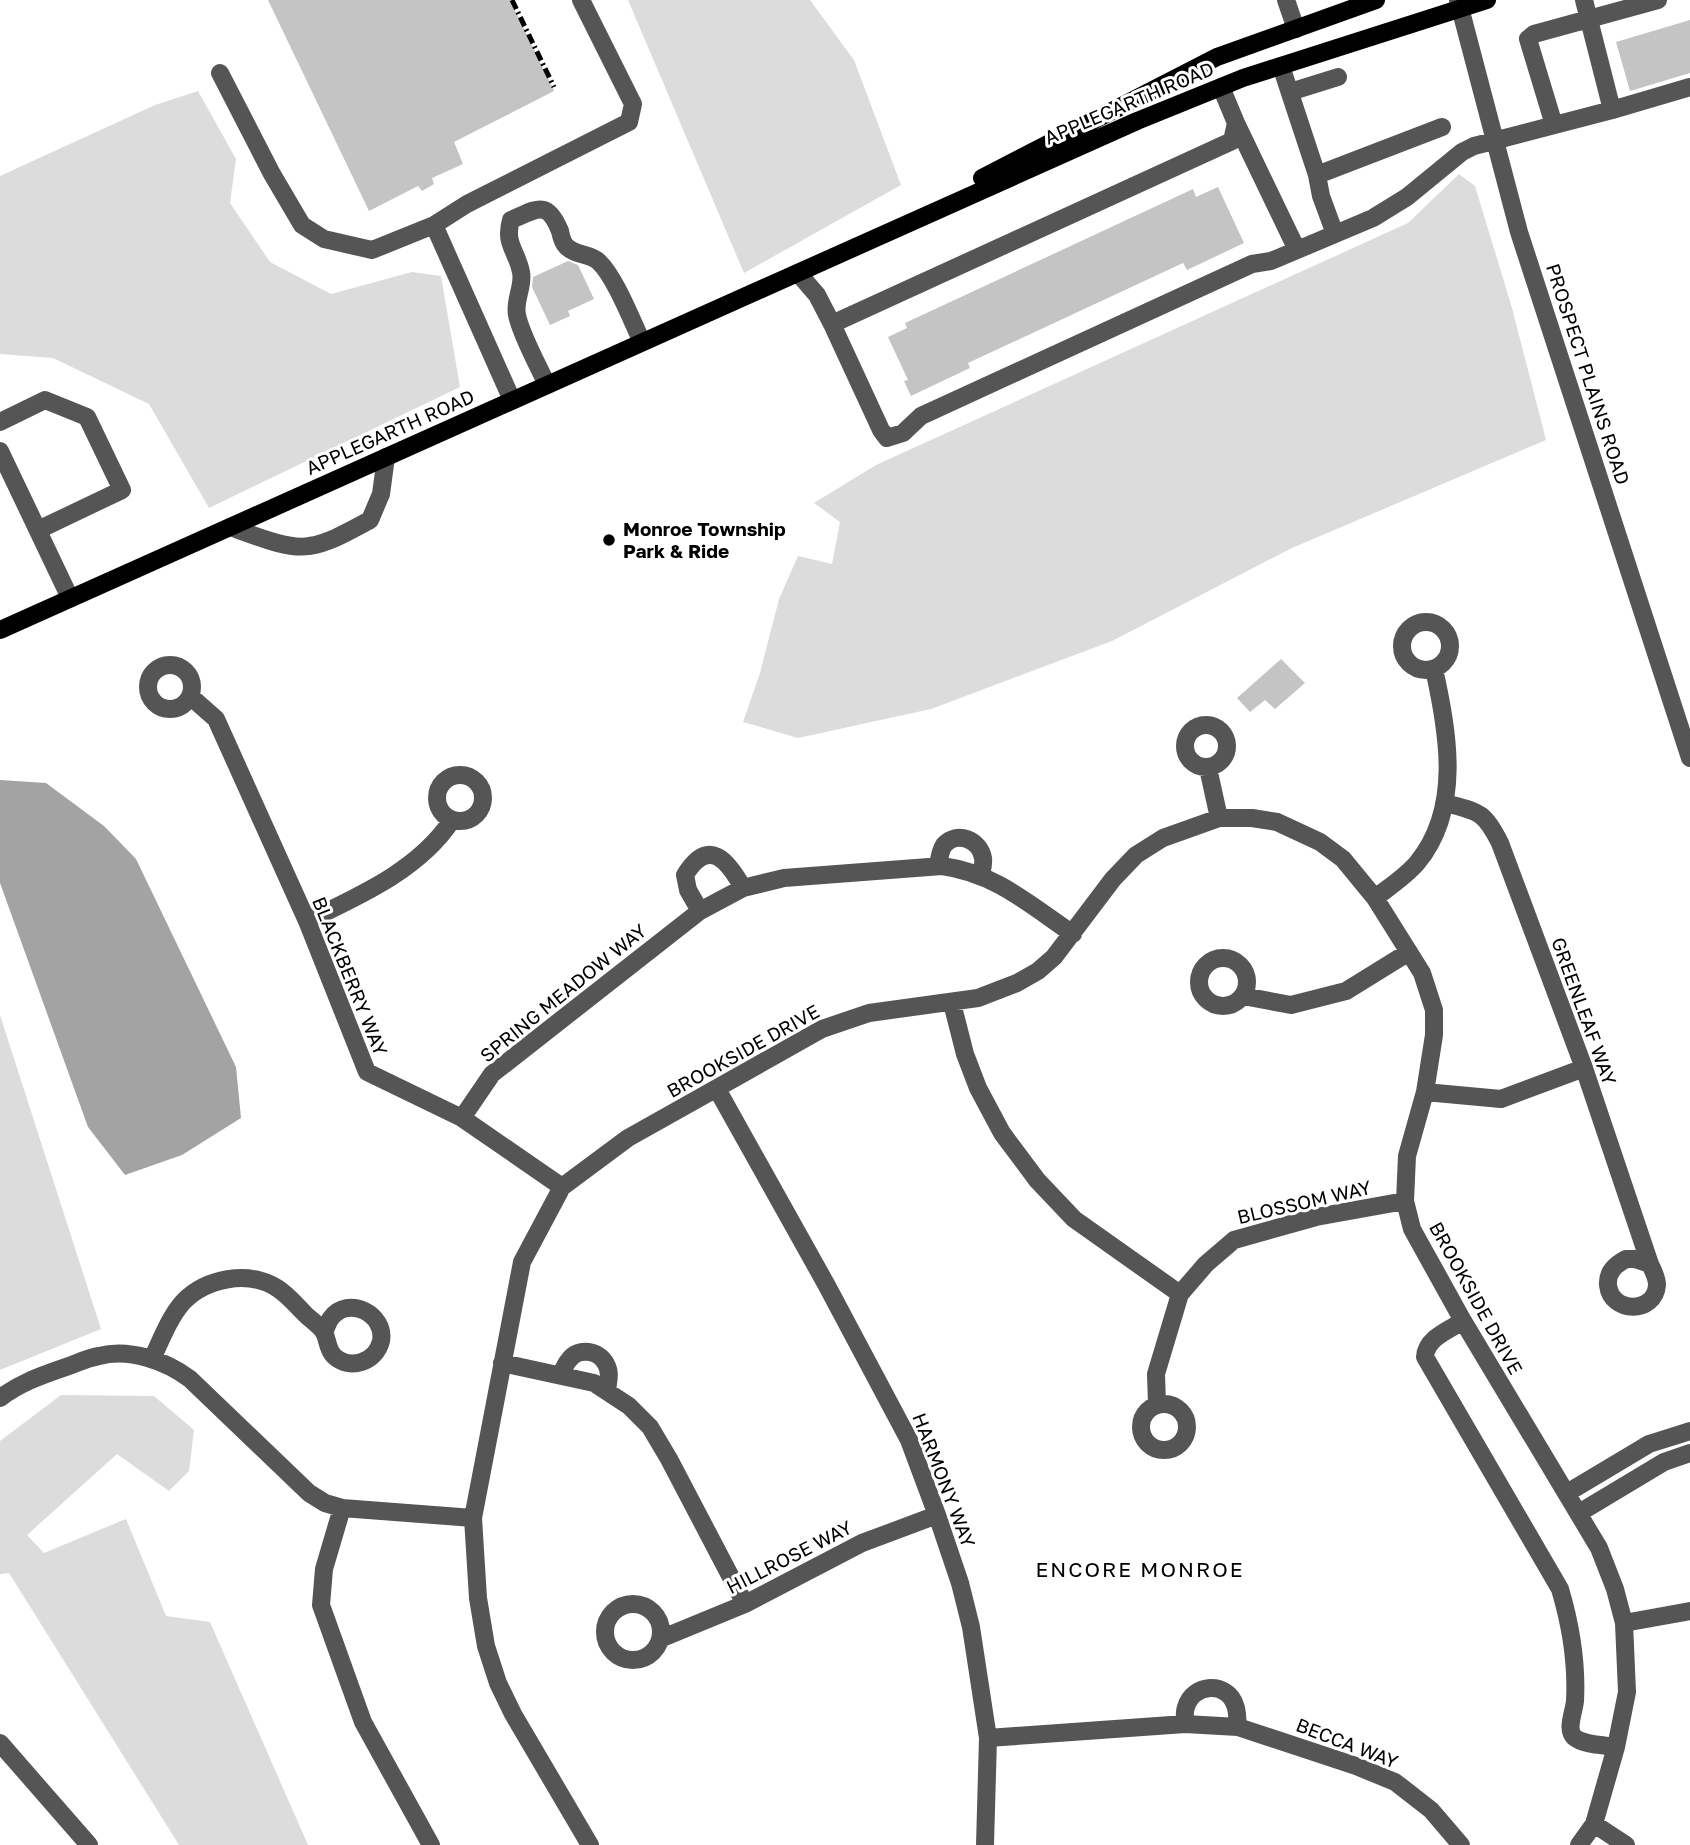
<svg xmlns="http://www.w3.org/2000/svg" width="1690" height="1845" viewBox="0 0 1690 1845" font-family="'Golos Text',sans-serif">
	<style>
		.green { fill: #dcdcdc }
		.water { fill: #a3a3a3 }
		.building { fill: #c4c4c4 }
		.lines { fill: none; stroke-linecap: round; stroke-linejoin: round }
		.minor { stroke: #555; stroke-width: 18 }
		.major { stroke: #000; stroke-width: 18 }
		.rail { stroke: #000; stroke-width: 5; stroke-dasharray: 10 3.5 2 3.5; stroke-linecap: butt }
		.poi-dot { fill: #000; stroke: #fff; stroke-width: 2.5 }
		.labels { text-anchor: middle; stroke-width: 6; stroke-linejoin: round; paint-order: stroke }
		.street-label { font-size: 19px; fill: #000; stroke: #fff }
		.poi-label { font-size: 19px; font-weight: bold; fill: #000; stroke: #fff; text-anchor: start }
		.neighbourhood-label { font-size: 21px; letter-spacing: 2px; fill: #000; stroke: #fff }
	</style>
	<rect width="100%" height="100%" fill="#fff"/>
	<path class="green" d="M628,0H810L854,60L901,185L744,273Z
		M198,91L236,159L230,203L270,262L331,294L412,272L441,276L460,387L209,508L149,404L53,358L0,354V176L155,105Z
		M1459,174L1475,186L1512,308L1546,440L1292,548L1112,641L931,709L798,738L743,722L760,673L779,599L798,556L832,564L840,522L814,503L876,465L1408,223Z
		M0,1015L101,1329L0,1370Z
		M61,1395L154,1396L194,1430L189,1471L169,1491L117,1454L27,1535L44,1553L126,1519L166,1616L210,1622L308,1845H179L9,1573L0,1574V1441Z"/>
	<path class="water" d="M0,780L46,783L104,826L136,859L236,1067L241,1118L182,1155L125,1175L88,1127L0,883Z"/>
	<path class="building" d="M268,0H510L554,91L454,142L463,164L432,178L434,184L422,191L418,186L369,211Z
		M1690,20V73L1630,91L1616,42Z
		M1218,187L1244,243L1187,270L1183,263L968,363L970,368L911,396L904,381L908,380L888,337L907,328L905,323L1193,189L1196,197Z
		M568,261L578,265L594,299L568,311L570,316L550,325L532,287L533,277Z
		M1281,659L1305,683L1275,709L1265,700L1250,712L1237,698Z"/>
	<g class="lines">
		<path class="minor" d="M1286,0L1296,29
			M1458,0L1519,232L1690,758
			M1584,0L1612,110L1690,87
			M1281,66L1317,175L1321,196L1335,234
			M220,73L272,174L302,225L324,239L372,250L434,225
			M1221,87L1236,123L1232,141L832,324L881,430L887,438L903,433L921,416L1252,264L1271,261L1373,218L1407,197L1462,152L1474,146L1612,110
			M1290,92L1338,77
			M1236,123L1297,250
			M1554,125L1528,39L1534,34L1658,0
			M1317,175L1442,127
			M798,273L817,295L832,324
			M547,385C538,365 521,335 517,315C514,300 524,286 521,272C517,251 504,244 511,220C537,209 547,199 560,231C561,236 563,243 566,246C575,256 590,253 599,262C615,277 632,321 642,342
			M512,400L434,225L467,204L629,122L633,104L581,0
			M0,422L45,400L87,417L122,490L38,530
			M0,451L70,598
			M230,527C251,534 287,550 309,546C330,543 351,530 370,520L381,494L386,457
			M1402 646a24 24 0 1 1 48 0a24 24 0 1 1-48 0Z
			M148 687a22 22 0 1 1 44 0a22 22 0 1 1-44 0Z
			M190,696L216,719L307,921L367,1072L462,1118L562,1187
			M1185 746a21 21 0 1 1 42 0a21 21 0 1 1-42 0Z
			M1208,768L1219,818
			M437 798a23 23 0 1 1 46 0a23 23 0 1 1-46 0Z
			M1445,803C1479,812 1484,811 1500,843L1584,1068L1650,1264
			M938,866C939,859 940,851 944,845C957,830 980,840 983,858C984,863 982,870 981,875
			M1375,898C1389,887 1405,877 1417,863C1462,809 1448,732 1434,669
			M700,911L688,890L685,875C709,836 728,861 743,888
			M307,921C359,896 419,870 452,820
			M1199 982a24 24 0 1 1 48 0a24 24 0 1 1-48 0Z
			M1243,996L1291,1005L1346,991L1409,952
			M952,1003L965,1054L978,1088L1002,1133L1037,1180L1074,1219L1180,1294
			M717,1089L826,1284L909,1440L937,1515L960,1583L971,1627L988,1738L985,1845
			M1425,1092L1501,1099L1584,1068
			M462,1118L492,1074L700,911L743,888L784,878L942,866C995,873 1030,905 1073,934
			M1626,1259H1635L1650,1264C1653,1271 1657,1277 1657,1285C1655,1314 1611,1314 1608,1285C1607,1272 1615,1265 1626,1259Z
			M1463,1321C1449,1330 1426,1338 1425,1357L1560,1589C1571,1626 1577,1663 1575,1701C1574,1712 1566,1729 1574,1737C1583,1745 1605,1745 1616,1747
			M152,1359C161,1340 169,1318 183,1302C206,1278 248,1270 277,1288C287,1294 296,1305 305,1314C310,1319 320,1326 324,1332C328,1340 327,1349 334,1356C350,1371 376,1362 381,1341C386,1314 348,1295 331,1318C328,1322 326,1328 324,1333
			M502,1363L594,1383L629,1406L650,1427L669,1459L745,1604
			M561,1375C563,1370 565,1364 569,1360C578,1347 599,1350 606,1364C611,1373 608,1381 607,1391
			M0,1398C20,1383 40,1376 63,1368C75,1364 87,1358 99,1356C130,1348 166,1361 190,1379L309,1493L325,1503L342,1508L473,1518
			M1157,1404L1156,1374L1180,1294L1206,1264L1234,1240L1316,1217L1405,1201
			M1141 1427a23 23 0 1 1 46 0a23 23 0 1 1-46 0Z
			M1567,1493L1649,1444L1690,1431
			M342,1508L324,1569L321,1605L363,1722L431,1845
			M1579,1513L1664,1462L1690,1453
			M605 1632a28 28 0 1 1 56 0a28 28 0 1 1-56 0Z
			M1624,1623L1690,1611
			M660,1639L745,1604L862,1543L937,1515
			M1185,1724C1185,1719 1184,1712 1186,1707C1193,1683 1227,1681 1235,1705C1238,1712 1237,1721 1238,1727
			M988,1738L1185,1724L1238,1727L1356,1766L1395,1782L1431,1810L1461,1845
			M0,1743L89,1845
			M1594,1824L1626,1845
			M590,1845L513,1714L498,1683L486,1646L478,1598L473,1518L522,1262L562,1187L628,1138L822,1029L869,1013L978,998L1017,983L1038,971L1054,957L1113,879L1136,855L1163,838L1219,818H1252L1277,822L1320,842L1343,859L1375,898L1422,973L1434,1010V1035L1425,1092L1407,1156L1405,1201L1412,1229L1463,1321L1599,1548L1615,1589L1624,1623L1627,1692L1616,1747L1594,1824L1579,1845"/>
		<path class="major" d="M982,178L1217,57L1376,0
			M0,630L1137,121L1243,78L1487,0"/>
		<path class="rail" d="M512,0L554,87"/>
	</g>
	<circle class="poi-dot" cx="609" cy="540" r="7"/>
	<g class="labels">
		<g class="street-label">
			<text transform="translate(1129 103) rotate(-23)" y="7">APPLEGARTH ROAD</text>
			<text transform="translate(1588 374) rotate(72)" y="7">PROSPECT PLAINS ROAD</text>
			<text transform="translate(390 432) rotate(-24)" y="7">APPLEGARTH ROAD</text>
			<text transform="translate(350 976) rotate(68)" y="7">BLACKBERRY WAY</text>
			<text transform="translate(563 993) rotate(-39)" y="7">SPRING MEADOW WAY</text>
			<text transform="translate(1584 1011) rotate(70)" y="7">GREENLEAF WAY</text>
			<text transform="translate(743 1051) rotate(-29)" y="7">BROOKSIDE DRIVE</text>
			<text transform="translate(1304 1202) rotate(-13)" y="7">BLOSSOM WAY</text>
			<text transform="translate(1476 1298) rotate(61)" y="7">BROOKSIDE DRIVE</text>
			<text transform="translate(944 1480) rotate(69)" y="7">HARMONY WAY</text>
			<text transform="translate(789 1557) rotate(-27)" y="7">HILLROSE WAY</text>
			<text transform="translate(1347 1743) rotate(21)" y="7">BECCA WAY</text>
		</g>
		<g class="poi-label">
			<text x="623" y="536">Monroe Township<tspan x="623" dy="22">Park &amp; Ride</tspan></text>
		</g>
		<g class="neighbourhood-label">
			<text x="1140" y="1577">ENCORE MONROE</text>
		</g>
	</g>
</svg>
